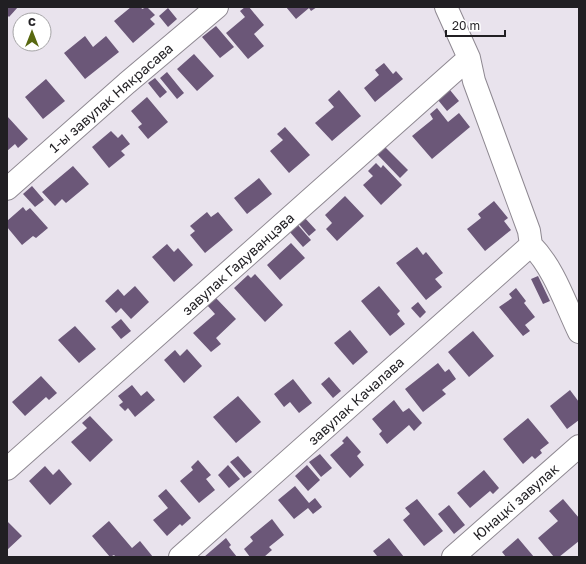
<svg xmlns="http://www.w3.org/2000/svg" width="586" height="564" viewBox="0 0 586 564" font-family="'Golos Text',sans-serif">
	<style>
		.building { fill: #6b5778 }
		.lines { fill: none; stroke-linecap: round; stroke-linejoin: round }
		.street-casing { stroke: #8e8891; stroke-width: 24 }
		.street { stroke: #fff; stroke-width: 22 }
		.labels { text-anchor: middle; stroke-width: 4; stroke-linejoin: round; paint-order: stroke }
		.street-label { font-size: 14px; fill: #211f23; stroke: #fff }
	</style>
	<rect width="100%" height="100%" fill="#e9e3ed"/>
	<path class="building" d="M7,7H18L9,17L7,15Z
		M131,7H141L142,9L147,7L155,15L150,19L155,24L133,43L114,21Z
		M245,7H249L264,25L254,34L264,46L248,59L226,33L245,17L240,11Z
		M286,7H317L311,11L309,8L296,19Z
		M168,8L177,19L168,27L159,16Z
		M216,26L234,47L220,58L202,37Z
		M85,36L93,47L106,36L119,52L85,79L64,53Z
		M194,54L214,76L197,91L177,69Z
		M384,63L393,74L396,71L403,79L375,102L364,88L379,75L375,70Z
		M167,72L184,93L177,99L160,78Z
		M155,78L167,92L160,98L148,83Z
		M46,79L65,101L43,119L25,97Z
		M339,90L361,116L332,141L315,123L334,107L328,100Z
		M450,90L459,101L447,111L438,100Z
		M147,97L168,122L148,139L138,127L142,124L131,111Z
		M437,108L448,122L459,113L470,127L432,159L412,136L433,119L430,114Z
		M7,116L28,139L18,148L15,144L7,151Z
		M285,127L310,155L289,173L270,151L283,140L277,134Z
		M111,131L118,138L122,134L130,144L121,151L125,155L109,168L92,147Z
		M385,147L408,170L400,178L377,154Z
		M376,163L381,168L383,165L402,185L381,205L363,185L373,176L368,171Z
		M73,166L89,184L66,203L62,199L55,206L42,192Z
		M259,178L272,194L247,214L234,198Z
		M32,186L44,200L35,207L23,194Z
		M345,196L364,216L337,241L326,229L332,223L325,215Z
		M494,201L508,218L504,221L511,230L485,251L467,229L481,218L478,214Z
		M23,207L26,211L30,208L48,228L36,238L33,236L22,245L7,227V221Z
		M207,212L211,217L218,212L233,230L205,253L190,235L195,231L190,226Z
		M304,217L316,230L309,236L298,223Z
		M297,224L311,240L303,247L289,231Z
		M291,243L305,258L280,280L267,265Z
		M167,244L174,252L178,248L193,265L174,282L152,257Z
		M417,247L423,255L426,252L443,273L435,279L442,287L426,300L396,263Z
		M255,274L283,305L265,322L234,288L248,275L251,278Z
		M538,276L550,301L543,304L531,279Z
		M135,286L149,302L131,319L121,308L116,313L105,301L118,289L124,296Z
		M379,286L400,311L397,314L405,324L390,336L361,301Z
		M516,288L526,301L524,303L535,317L525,325L530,331L523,336L499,307L512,298L509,294Z
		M215,297L236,319L216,338L221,344L211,352L193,333L215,314L207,305Z
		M418,302L426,312L420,318L411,308Z
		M121,319L131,331L121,339L111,327Z
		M75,326L96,349L79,363L58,340Z
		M350,330L368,352L353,365L334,343Z
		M473,331L494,356L469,377L448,352Z
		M187,349L202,366L184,383L164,360L175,350L180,356Z
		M438,363L445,372L449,369L456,379L442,390L446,394L423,412L405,389Z
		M41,376L57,393L49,400L46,397L25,416L12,402Z
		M329,377L341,391L333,398L321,384Z
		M293,379L312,403L299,413L290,402L284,407L274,394Z
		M132,385L141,396L147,391L155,400L135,417L128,408L125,411L119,405L123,402L118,396Z
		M570,390L579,402V420L567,429L550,406Z
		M238,396L261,422L236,443L213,417Z
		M394,400L403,412L409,408L422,423L414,431L409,425L387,444L379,434L382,431L372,419Z
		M90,416L113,440L90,462L71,442L87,428L82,423Z
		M528,418L549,443L540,450L542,453L535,459L532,456L523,464L503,439Z
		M347,436L361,452L357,456L364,465L350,478L330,455L344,443L342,441Z
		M320,454L332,468L321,477L309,462Z
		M238,456L252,472L244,478L230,462Z
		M198,460L211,475L206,479L215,490L199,503L180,481L193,470L191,467Z
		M228,465L240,479L229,488L218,475Z
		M307,465L320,480L308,491L295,476Z
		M45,466L53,475L59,469L72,484L50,505L29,481Z
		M484,470L499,488L493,494L490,491L470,508L457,493Z
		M295,486L309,503L315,498L322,507L313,514L308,508L294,519L278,500Z
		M166,489L191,518L182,526L180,524L167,536L153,520L168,508L158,496Z
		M417,499L443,531L424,546L403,520L410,514L405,508Z
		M563,499L579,518V541L559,557H554L538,538L558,521L549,511Z
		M449,505L465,525L454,534L438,514Z
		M272,519L284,535L269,547L272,550L264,557H250L244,549L253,541L250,537Z
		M7,521L22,536L7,550Z
		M109,521L132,548L140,541L153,557H116L114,555L110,557L92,536Z
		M226,538L231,545L229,547L237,557H204Z
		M389,538L404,557H376L377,556L373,551Z
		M518,538L534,557H506L502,552Z"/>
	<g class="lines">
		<g class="street-casing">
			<path id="street" d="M446,7L469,58L474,81L529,231L531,245
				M7,189L127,83L217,7
				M531,245C554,268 565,303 579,332
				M7,469L469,58
				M180,557L531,245
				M453,557L579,446"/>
		</g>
		<use href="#street" class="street"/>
	</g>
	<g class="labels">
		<g class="street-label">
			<text transform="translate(111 98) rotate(-41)" y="5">1-ы завулак Някрасава</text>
			<text transform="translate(238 264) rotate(-42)" y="5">завулак Гадуванцэва</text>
			<text transform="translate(356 401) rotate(-42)" y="5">завулак Качалава</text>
			<text transform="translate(516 502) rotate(-41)" y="5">Юнацкі завулак</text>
		</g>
	</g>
	<rect width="586" height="564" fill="none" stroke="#211f23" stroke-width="16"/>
	<g transform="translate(32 32)"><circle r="19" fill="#ffffff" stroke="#a6a5a7"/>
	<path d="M0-3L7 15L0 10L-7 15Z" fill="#586810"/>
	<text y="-6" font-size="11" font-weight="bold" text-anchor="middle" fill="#211f23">С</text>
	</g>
	<path d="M446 30v6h59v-6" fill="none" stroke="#211f23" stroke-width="2"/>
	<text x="452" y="30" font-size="12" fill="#211f23" stroke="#ffffff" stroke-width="3" paint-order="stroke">20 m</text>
</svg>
